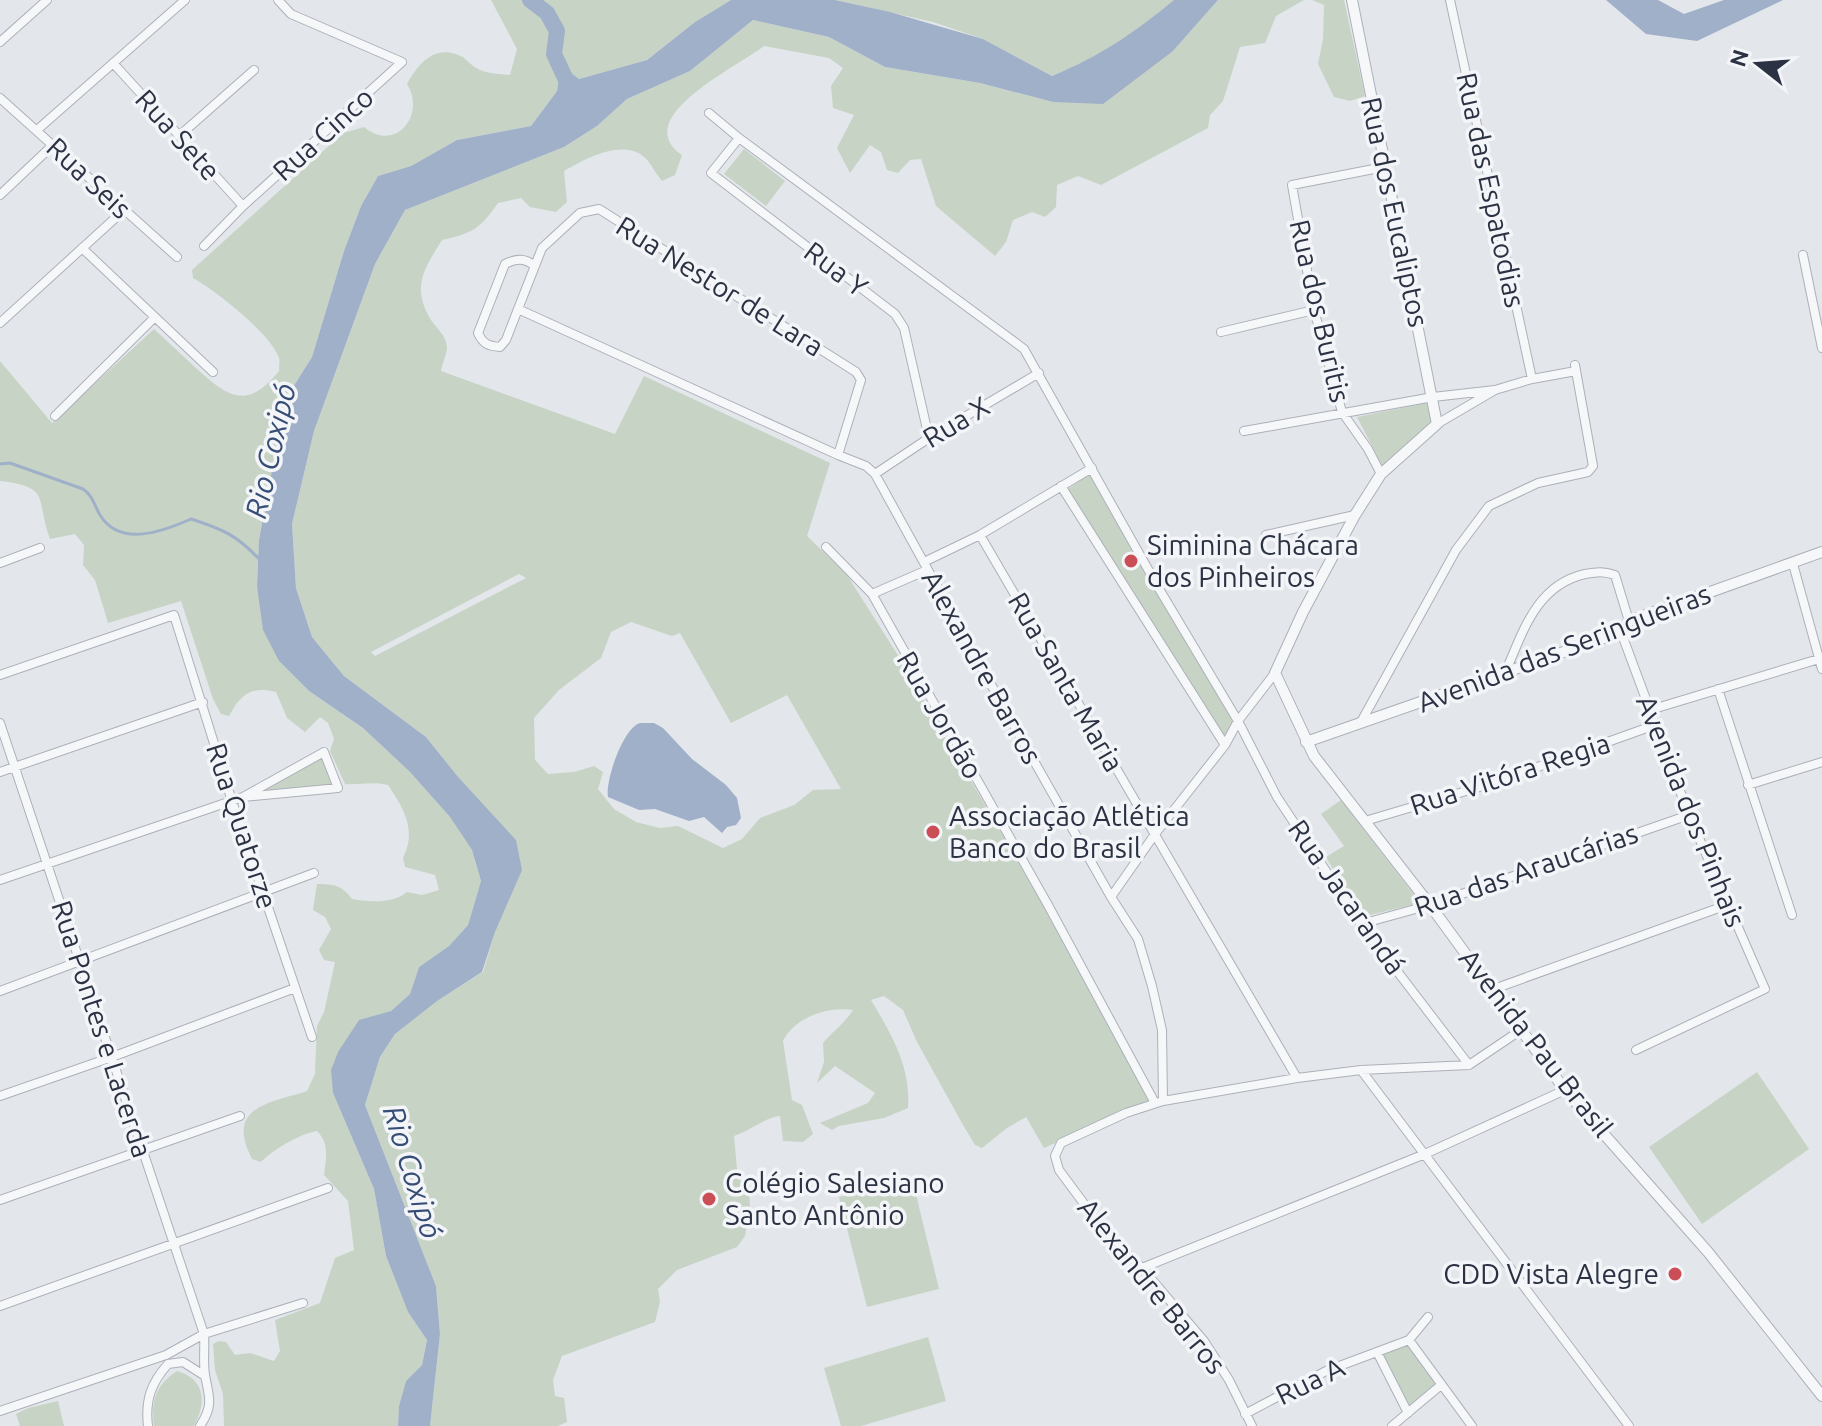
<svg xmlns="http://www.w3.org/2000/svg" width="1822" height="1426" viewBox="0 0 1822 1426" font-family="Ubuntu,sans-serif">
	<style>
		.green { fill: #c7d4c5; fill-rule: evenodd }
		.water { fill: #a0b0c9 }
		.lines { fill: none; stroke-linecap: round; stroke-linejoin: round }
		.stream { stroke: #a0b0c9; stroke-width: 3 }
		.river { stroke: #a0b0c9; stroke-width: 16 }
		.minor-casing { stroke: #acb0b9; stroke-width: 10 }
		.tertiary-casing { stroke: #acb0b9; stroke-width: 12 }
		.minor { stroke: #f6f7f9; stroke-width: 8 }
		.tertiary { stroke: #f6f7f9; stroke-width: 10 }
		.poi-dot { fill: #cb4d56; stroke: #f3f5f8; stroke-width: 3 }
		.labels { text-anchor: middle; stroke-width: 7; stroke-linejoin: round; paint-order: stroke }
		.street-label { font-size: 28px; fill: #2b3243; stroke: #f3f5f8 }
		.poi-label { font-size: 28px; fill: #2b3243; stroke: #f3f5f8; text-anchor: start }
		.water-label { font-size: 30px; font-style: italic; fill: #364d76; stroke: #f3f5f8 }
	</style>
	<rect width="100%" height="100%" fill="#e3e6eb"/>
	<path class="green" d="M491,0H731L695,22L647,60L579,79L561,65L557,91L531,126L457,140L411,166L378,176L361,206L344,251L312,357L285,400L259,540L257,586L279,661L309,691L363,728L410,772L450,817L472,850L481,881L468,925L449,946L419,967L410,994L391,1011L359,1021L333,1093L374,1189L386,1256L408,1312L427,1340L422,1365L406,1381L399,1406L398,1426H224L223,1394L215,1370L213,1344L219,1341L226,1342L235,1355L250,1353L274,1361L280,1351L275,1320L320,1303L335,1258L354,1250L348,1201L324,1175C326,1158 330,1144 317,1131C299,1134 274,1149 261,1162L252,1159C250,1154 246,1147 245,1141C235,1103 283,1100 307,1091L315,1074L317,1026L324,1012L335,962L324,960L319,950L331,929L325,917L313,910L317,884C333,884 342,885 352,899C369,902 393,904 407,892L422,895L439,890L435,875L405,867L403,858C417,830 404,809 388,785C373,781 361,785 345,784L330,751L334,739L328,723L320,717L305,732L287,718L276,692C251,686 241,694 229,716L221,714L213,699L181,601L108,623L95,580L83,565L84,545L75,534L50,539C35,500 53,487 0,481V361L52,423L154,329C168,342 182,355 196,368C228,397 247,411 279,371C279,366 280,362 279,358C271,334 215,290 193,278L192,270L343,133L364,127C397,154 426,113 407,84C419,62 436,43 463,57C468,61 472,66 478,69C489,74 499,74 510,75L517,49Z
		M835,0H1174C1134,34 1100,56 1052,76L983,39L933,22Z
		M1218,0H1304L1276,16L1265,43L1240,47L1223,101L1210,115L1208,128L1101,185L1078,176L1057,185L1056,207L1045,217L1032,212L1013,220L1006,242L995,256L936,206L921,159L910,160L898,173L887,170L881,152L870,145L850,173L837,148L854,115L833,108L831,86L843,68L829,58L764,46C739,66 628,118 682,155L675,175L662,181C655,173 650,161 643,156C620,139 584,160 564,171L567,202L556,212L530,207L521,198L498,203C480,229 473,233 442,240C424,269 411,287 431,320C437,329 446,335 447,347C447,354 442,364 441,371L615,434L644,376L830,463L807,536L847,575L899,657L1064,941L1150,1100L1044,1148L1026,1117L1007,1128L982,1148L975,1145L963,1125L917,1042L903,1010L884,996L871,1000C892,1035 911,1067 908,1108L884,1118L839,1126L832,1130L820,1123L868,1103L875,1093L835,1066L817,1083L824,1062L823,1043C833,1031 845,1023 853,1010C828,1006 795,1017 783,1041L792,1100L802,1105L813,1134L803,1142L783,1141L780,1116C763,1118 751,1131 734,1136L737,1169L749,1188L750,1208L745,1236L737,1247L677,1270L658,1289L660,1302L655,1322L562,1356L553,1380L555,1396L564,1398L567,1422L558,1426H430L440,1334L436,1286L365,1105L380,1057L395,1034L436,1001L483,972L495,932L459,778L426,737L344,676L312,637L296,588L292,524L314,431L375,264L405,210L564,147L597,126L627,99L690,71L753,20L829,37L885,67L980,83L1053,102L1173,51ZM519,574L526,578L375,656L371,652ZM631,622L672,636L680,633L731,723L787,695L841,789L813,790L794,805L760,818L742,839L723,848L678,826L660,828L636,822L614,809L598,789L603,772L594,766L574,772L548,774L535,760L534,718L559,690L601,658L611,632Z
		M1312,0H1344L1365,96L1350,101L1334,97L1318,64L1323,39L1324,5Z
		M744,149L785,181L766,206L724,174Z
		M1431,402L1434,422L1397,452L1383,467L1357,417Z
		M1090,474L1235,721L1225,737L1068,489Z
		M323,754L335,786L251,795Z
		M1341,800L1420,903L1361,917L1326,857L1344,846L1321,814Z
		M1757,1072L1809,1149L1702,1224L1649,1147Z
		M912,1178L939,1289L867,1307L839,1197Z
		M928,1337L946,1401L861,1426H841L824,1368Z
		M1408,1343L1437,1385L1408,1410L1379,1354Z
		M177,1371C205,1379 207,1402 194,1426H154C151,1402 155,1385 177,1371Z
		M58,1401L64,1426H20L16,1414L28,1408Z"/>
	<path class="water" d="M731,0H835L890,12L983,39L1052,76C1100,56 1134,33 1174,0H1218L1173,51L1103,104L1053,102L980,83L885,67L829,37L753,20L690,71L627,99L597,126L564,147L405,210L375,264L314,431L292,524L296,588L312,637L344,676L426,737L459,778L516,840L522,870L495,932L482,972L437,1001L395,1034L380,1057L365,1105L436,1286L440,1334L430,1426H398L399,1406L406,1381L422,1365L427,1340L408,1312L386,1256L374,1189L333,1093L331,1070L338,1052L359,1020L391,1011L410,994L419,967L449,946L468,925L481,881L472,850L450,817L410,772L363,728L309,691L279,661L263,630L257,586L259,540L285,400L312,357L344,251L361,206L378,176L411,166L457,140L531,126L557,91L561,65L579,79L647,60L695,22Z
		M1606,0H1658L1684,14L1724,0H1783L1697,41L1646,34Z
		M640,723H654L663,728L692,759L726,785L737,798L741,818L736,825L727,827L722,833L704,817L689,821L655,809L639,810L608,797C605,781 623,728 640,723Z"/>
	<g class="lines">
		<path class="stream" d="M0,464L10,463L83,489C93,496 94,505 100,515C120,548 164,531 191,519C223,529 238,536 261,561"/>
		<path class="river" d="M530,0L547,13L557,31L554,54L568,84"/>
		<g class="minor-casing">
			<path id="minor" d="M1450,0L1532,379
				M0,42L47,0
				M113,63L243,206
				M0,98L177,257
				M709,113L739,138L1024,349L1158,587L1238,721L1277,797L1361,924L1469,1065
				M37,130L185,0
				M179,136L254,70
				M739,138L711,173L895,314L904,328L929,438
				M0,195L54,144
				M204,246L243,206L402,62L291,14L278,0
				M82,248L213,372
				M1803,255L1822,348
				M518,309L506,340L500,347C488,346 483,344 478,333L505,264C517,258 525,258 535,266
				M0,323L123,211
				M1221,332L1314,310
				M55,416L154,318
				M1437,424L1495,390L1532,379L1576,371
				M1244,431L1433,397L1495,390
				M838,455L861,380L856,372L599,209L580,213L542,248L518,309L838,455L866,466L875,474L1004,708L1111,897L1138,939L1152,986L1162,1030L1163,1101L1126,1113L1061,1143L1055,1156L1059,1170L1105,1232L1142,1268L1204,1341L1229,1380L1252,1426
				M875,474L929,438L1039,373
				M1381,474L1368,449L1342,412L1314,310L1292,185L1384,167
				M1061,486L1225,745
				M980,535L1297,1078
				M1266,535L1355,515
				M826,547L872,594L1048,905L1155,1103
				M924,562L980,535L1092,468
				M0,563L40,548
				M1793,564L1822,669
				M872,594L927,570
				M1621,632L1689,815L1765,989L1636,1050
				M1505,673C1523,632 1536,585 1585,574C1597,572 1603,571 1615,575L1629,621
				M0,675L174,615L232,801L312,1037
				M1718,689L1792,915
				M1650,710L1822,658
				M1361,722L1456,550L1489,506L1538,483L1588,472L1593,466L1575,365
				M0,723L204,1334C205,1347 203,1362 205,1375C209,1397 214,1405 200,1426
				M0,772L203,702
				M1748,785L1822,762
				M1365,821L1493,783L1655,725
				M0,880L243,797L338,788L324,752L243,797
				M1111,897L1155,834L1225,745L1238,721L1275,673
				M1361,924L1430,905L1689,815
				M1491,990L1727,905
				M0,991L314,873
				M1361,1070L1629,1426
				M0,1096L112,1057L295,988
				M1163,1101L1297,1078L1361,1070L1469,1065L1521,1030
				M0,1200L240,1116
				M1142,1268L1425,1154L1565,1090
				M0,1306L328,1188
				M1409,1340L1472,1426
				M1377,1352L1408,1413
				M168,1364L183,1362L205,1376
				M0,1411L166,1355L204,1334L303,1303
				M1245,1414L1326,1371L1409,1340L1428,1317
				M148,1426C145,1400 151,1383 168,1364
				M1392,1426L1441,1385"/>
		</g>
		<g class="tertiary-casing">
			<path id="tertiary" d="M1352,0L1437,424L1381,474L1355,515L1303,612L1275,673L1314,756L1430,905L1565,1090L1708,1252L1822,1396
				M1306,742L1621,632L1629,621L1822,552"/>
		</g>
		<use href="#minor" class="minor"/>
		<use href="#tertiary" class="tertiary"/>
	</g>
	<g class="poi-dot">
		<circle cx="1131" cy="561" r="8"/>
		<circle cx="933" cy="832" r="8"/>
		<circle cx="709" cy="1199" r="8"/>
		<circle cx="1675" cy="1274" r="8"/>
	</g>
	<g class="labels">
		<g class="street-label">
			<text transform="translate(323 134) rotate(-42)" y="10">Rua Cinco</text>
			<text transform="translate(178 135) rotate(48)" y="10">Rua Sete</text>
			<text transform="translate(89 178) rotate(43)" y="10">Rua Seis</text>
			<text transform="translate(1491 190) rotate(78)" y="10">Rua das Espatodias</text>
			<text transform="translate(1395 212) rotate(78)" y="10">Rua dos Eucaliptos</text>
			<text transform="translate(836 269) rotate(37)" y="10">Rua Y</text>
			<text transform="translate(720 286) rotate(32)" y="10">Rua Nestor de Lara</text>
			<text transform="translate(1320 311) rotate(77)" y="10">Rua dos Buritis</text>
			<text transform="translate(956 422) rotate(-31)" y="10">Rua X</text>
			<text transform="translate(1564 648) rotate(-21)" y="10">Avenida das Seringueiras</text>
			<text transform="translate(982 667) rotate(61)" y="10">Alexandre Barros</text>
			<text transform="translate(1066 682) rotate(60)" y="10">Rua Santa Maria</text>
			<text transform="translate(940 715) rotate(60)" y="10">Rua Jordão</text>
			<text transform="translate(1510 774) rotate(-18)" y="10">Rua Vitóra Regia</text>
			<text transform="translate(1691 811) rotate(68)" y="10">Avenida dos Pinhais</text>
			<text transform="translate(242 826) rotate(72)" y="10">Rua Quatorze</text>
			<text transform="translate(1526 870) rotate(-19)" y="10">Rua das Araucárias</text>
			<text transform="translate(1347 897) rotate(55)" y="10">Rua Jacarandá</text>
			<text transform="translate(102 1029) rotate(72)" y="10">Rua Pontes e Lacerda</text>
			<text transform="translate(1536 1043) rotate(52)" y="10">Avenida Pau Brasil</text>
			<text transform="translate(1152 1286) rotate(51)" y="10">Alexandre Barros</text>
			<text transform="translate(1310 1381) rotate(-26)" y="10">Rua A</text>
		</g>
		<g class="poi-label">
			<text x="1147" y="555">Siminina Chácara<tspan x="1147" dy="32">dos Pinheiros</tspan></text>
			<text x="949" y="826">Associação Atlética<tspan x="949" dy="32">Banco do Brasil</tspan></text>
			<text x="725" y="1193">Colégio Salesiano<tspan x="725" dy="32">Santo Antônio</tspan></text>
			<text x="1659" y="1284" text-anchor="end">CDD Vista Alegre</text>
		</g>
		<g class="water-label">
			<text transform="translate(271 451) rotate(-77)" y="10">Rio Coxipó</text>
			<text transform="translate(412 1172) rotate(73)" y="10">Rio Coxipó</text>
		</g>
	</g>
	<g transform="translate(1758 64) rotate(287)" stroke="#f3f5f8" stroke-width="6" paint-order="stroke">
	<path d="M0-6L14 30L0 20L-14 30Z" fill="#2b3243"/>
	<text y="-12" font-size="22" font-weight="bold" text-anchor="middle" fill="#2b3243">N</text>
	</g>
</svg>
